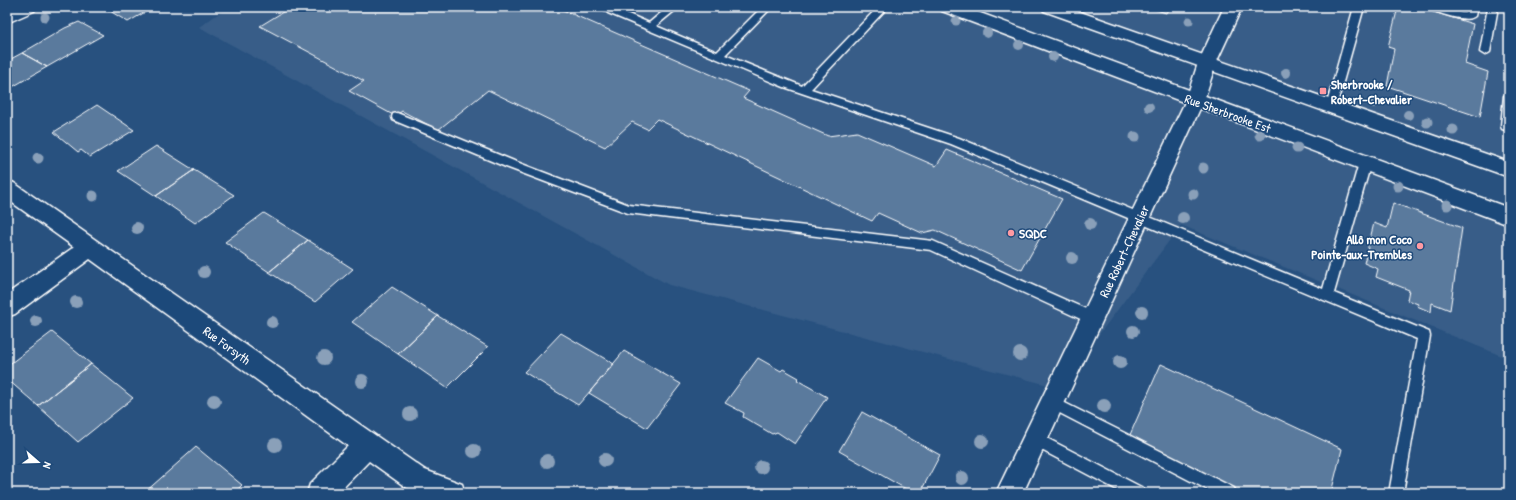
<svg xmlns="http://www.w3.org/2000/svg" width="1516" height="500" viewBox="0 0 1516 500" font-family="'Patrick Hand',sans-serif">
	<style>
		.built { fill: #375d88 }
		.building { fill: #5a7a9d; stroke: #fff }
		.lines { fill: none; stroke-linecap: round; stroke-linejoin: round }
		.service-casing { stroke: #fff; stroke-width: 3 }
		.minor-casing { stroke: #fff; stroke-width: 3 }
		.tertiary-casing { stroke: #fff; stroke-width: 3 }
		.primary-casing { stroke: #fff; stroke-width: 3 }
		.service { fill: #1f4a7a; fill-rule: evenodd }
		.minor { fill: #1f4a7a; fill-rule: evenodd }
		.tertiary { fill: #1f4a7a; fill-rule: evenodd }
		.primary { fill: #1f4a7a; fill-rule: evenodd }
		.tree { fill: #8aa0b9 }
		.poi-dot { fill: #ff9aa2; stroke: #1f4a7a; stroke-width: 1.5 }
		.labels { text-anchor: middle; stroke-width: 3; stroke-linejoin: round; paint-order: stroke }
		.poi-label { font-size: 13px; font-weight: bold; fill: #fff; stroke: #1f4a7a; text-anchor: start }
		.street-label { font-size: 13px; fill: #fff; stroke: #1f4a7a }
	</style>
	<rect width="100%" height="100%" fill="#28517f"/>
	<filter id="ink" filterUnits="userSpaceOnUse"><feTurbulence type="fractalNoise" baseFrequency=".025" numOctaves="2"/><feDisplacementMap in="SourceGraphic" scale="8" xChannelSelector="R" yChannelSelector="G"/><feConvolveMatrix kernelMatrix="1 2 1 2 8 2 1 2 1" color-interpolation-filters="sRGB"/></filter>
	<g filter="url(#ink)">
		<path class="built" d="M228,7H950L1509,212V359L1181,225L1059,388L669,285L199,27Z
			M1050,7H1509V170Z"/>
		<path class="building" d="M107,7H154L128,22L105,8Z
			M291,7H556L749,91L743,98L828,136L857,132L936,166L947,150L1062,199L1022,270L935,230L922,233L878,213L872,221L657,119L647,129L632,122L605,147L488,90L438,130L402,111L395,116L349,91L364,81L260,26Z
			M730,7H746L742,11Z
			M1147,7H1170L1166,13Z
			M1398,7H1417L1473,24L1465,64L1488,72L1480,117L1387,86L1394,49L1388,47Z
			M79,22L103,35L47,67L22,53L65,28Z
			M22,53L47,67L7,90V59L9,60Z
			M97,105L134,130L90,157L81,150L78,152L54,132Z
			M156,146L194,170L156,196L118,171Z
			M194,170L234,195L195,223L156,196Z
			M1393,203L1462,228L1450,310L1432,303L1431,312L1417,306L1418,304L1407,300L1409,290L1376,277L1378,269L1364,263L1374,223L1387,228Z
			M264,213L308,240L269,272L225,242Z
			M308,240L353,269L315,302L269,272Z
			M392,287L438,316L398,354L352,322Z
			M438,316L488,347L447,388L398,354Z
			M52,332L91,364L38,406L7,379V366Z
			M561,333L614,364L578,405L524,372Z
			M624,351L681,384L647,428L589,393Z
			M758,358L781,371L783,369L799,378L797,380L827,397L795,444L777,432L772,434L743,417L744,413L725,403Z
			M91,364L133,398L78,442L38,406Z
			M1161,364L1342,449L1331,493H1239L1129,437Z
			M862,412L940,455L920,493H913L839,451Z
			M196,447L242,485L234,493H144Z"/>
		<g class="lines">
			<g class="service-casing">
				<path id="service" d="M602,7H612L649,23L668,7H679L656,26L717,52L762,7H772L725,55L802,86L878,7H888L811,89L959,138L1323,289L1359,163L1361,160H1369L1371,163L1334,293L1429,332L1430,336L1403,493H1389L1417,339L951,144L784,87L608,13Z
					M1354,7H1364L1336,107L1335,110H1327L1326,107Z
					M1426,7H1441L1462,13H1466L1467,7H1477L1475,16C1467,24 1438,12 1428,9Z
					M1488,7H1498L1490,52L1485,55L1480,52Z
					M1509,93V131L1502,129L1501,126L1504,96Z
					M397,113L514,161L629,205L933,241L1097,314L1098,318L1097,322L1092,323L1087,322L931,250L628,213L506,167L393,120L392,117L393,114Z
					M1053,397L1234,488L1236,493H1214L1048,407L1046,403L1048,399Z
					M1035,432L1143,488L1145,493H1123L1030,444L1028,439L1030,434Z"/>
			</g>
			<g class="minor-casing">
				<path id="minor" d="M1224,7H1242L1216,63L1204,100L1023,493H996L1186,100L1198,63Z
					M7,180L14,183L425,470L462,484L465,493H419L407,488L369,461L338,493H307L310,484L348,446L90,259L15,314L7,317V294L74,247L7,199Z"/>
			</g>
			<g class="tertiary-casing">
				<path id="tertiary" d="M15,7H37L34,11L7,23V11Z"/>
			</g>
			<g class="primary-casing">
				<path id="primary" d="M939,7H964L1509,208V225L942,11Z
					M1041,7H1066L1509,162V177L1044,11Z"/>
			</g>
			<use href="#service" class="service"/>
			<use href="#minor" class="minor"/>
			<use href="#tertiary" class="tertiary"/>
			<use href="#primary" class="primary"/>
		</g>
		<g class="tree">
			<circle cx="45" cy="17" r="4.5"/>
			<circle cx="956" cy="21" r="4.5"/>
			<circle cx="1189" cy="21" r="4.5"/>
			<circle cx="987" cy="33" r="5"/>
			<circle cx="1019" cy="45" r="5"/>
			<circle cx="1053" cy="57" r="5"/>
			<circle cx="1286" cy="73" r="5"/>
			<circle cx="1374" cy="103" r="5"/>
			<circle cx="1149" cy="107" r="5"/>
			<circle cx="1408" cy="115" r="5"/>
			<circle cx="1427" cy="122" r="5.5"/>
			<circle cx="1453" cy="130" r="5.5"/>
			<circle cx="1260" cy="135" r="5.5"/>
			<circle cx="1135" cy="137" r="5.5"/>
			<circle cx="1297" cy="148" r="5.5"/>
			<circle cx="38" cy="158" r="5.5"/>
			<circle cx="1203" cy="168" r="5.5"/>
			<circle cx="1398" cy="186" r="5.5"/>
			<circle cx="1193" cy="194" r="5.5"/>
			<circle cx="93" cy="196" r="5.5"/>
			<circle cx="1447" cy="205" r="5.5"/>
			<circle cx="1183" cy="218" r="6"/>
			<circle cx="1090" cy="224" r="6"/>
			<circle cx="137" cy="228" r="6"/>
			<circle cx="1072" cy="258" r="6"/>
			<circle cx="204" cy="272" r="6"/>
			<circle cx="76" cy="302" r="6"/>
			<circle cx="1142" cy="312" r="6"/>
			<circle cx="36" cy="321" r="6"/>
			<circle cx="272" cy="322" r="6"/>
			<circle cx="1133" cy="331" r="6"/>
			<circle cx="1020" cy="354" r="7"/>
			<circle cx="324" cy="358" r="7"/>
			<circle cx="1120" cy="362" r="7"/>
			<circle cx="362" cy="381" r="7"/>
			<circle cx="214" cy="401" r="7"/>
			<circle cx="1104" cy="406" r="7"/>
			<circle cx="410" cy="414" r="7"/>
			<circle cx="982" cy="441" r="7"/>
			<circle cx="275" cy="445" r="7"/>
			<circle cx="474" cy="451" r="7"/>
			<circle cx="605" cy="460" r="7"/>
			<circle cx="547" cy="461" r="7"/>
			<circle cx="761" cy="467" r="7"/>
			<circle cx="962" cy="478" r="7"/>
		</g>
	</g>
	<g class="poi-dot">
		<rect x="1319" y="87" width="8" height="8" rx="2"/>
		<circle cx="1011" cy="233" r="4"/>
		<circle cx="1420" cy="246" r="4"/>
	</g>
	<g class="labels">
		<g class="poi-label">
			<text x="1331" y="89">Sherbrooke /<tspan x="1331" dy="15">Robert-Chevalier</tspan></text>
			<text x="1019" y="238">SQDC</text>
			<text x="1412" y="244" text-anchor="end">Allô mon Coco<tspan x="1412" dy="15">Pointe-aux-Trembles</tspan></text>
		</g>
		<g class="street-label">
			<text transform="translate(1228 113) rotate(20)" y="5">Rue Sherbrooke Est</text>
			<text transform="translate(1124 251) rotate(-65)" y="5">Rue Robert-Chevalier</text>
			<text transform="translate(227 345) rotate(36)" y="5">Rue Forsyth</text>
		</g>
	</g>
	<rect width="1516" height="500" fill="none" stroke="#1f4a7a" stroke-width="24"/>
	<rect x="12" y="12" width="1492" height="476" fill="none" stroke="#fff" stroke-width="1.5" filter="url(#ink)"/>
	<g transform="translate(38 462) rotate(110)" stroke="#1f4a7a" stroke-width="3" paint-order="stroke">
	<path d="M0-3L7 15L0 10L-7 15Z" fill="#ffffff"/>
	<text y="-6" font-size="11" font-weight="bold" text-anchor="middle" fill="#ffffff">N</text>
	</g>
</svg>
